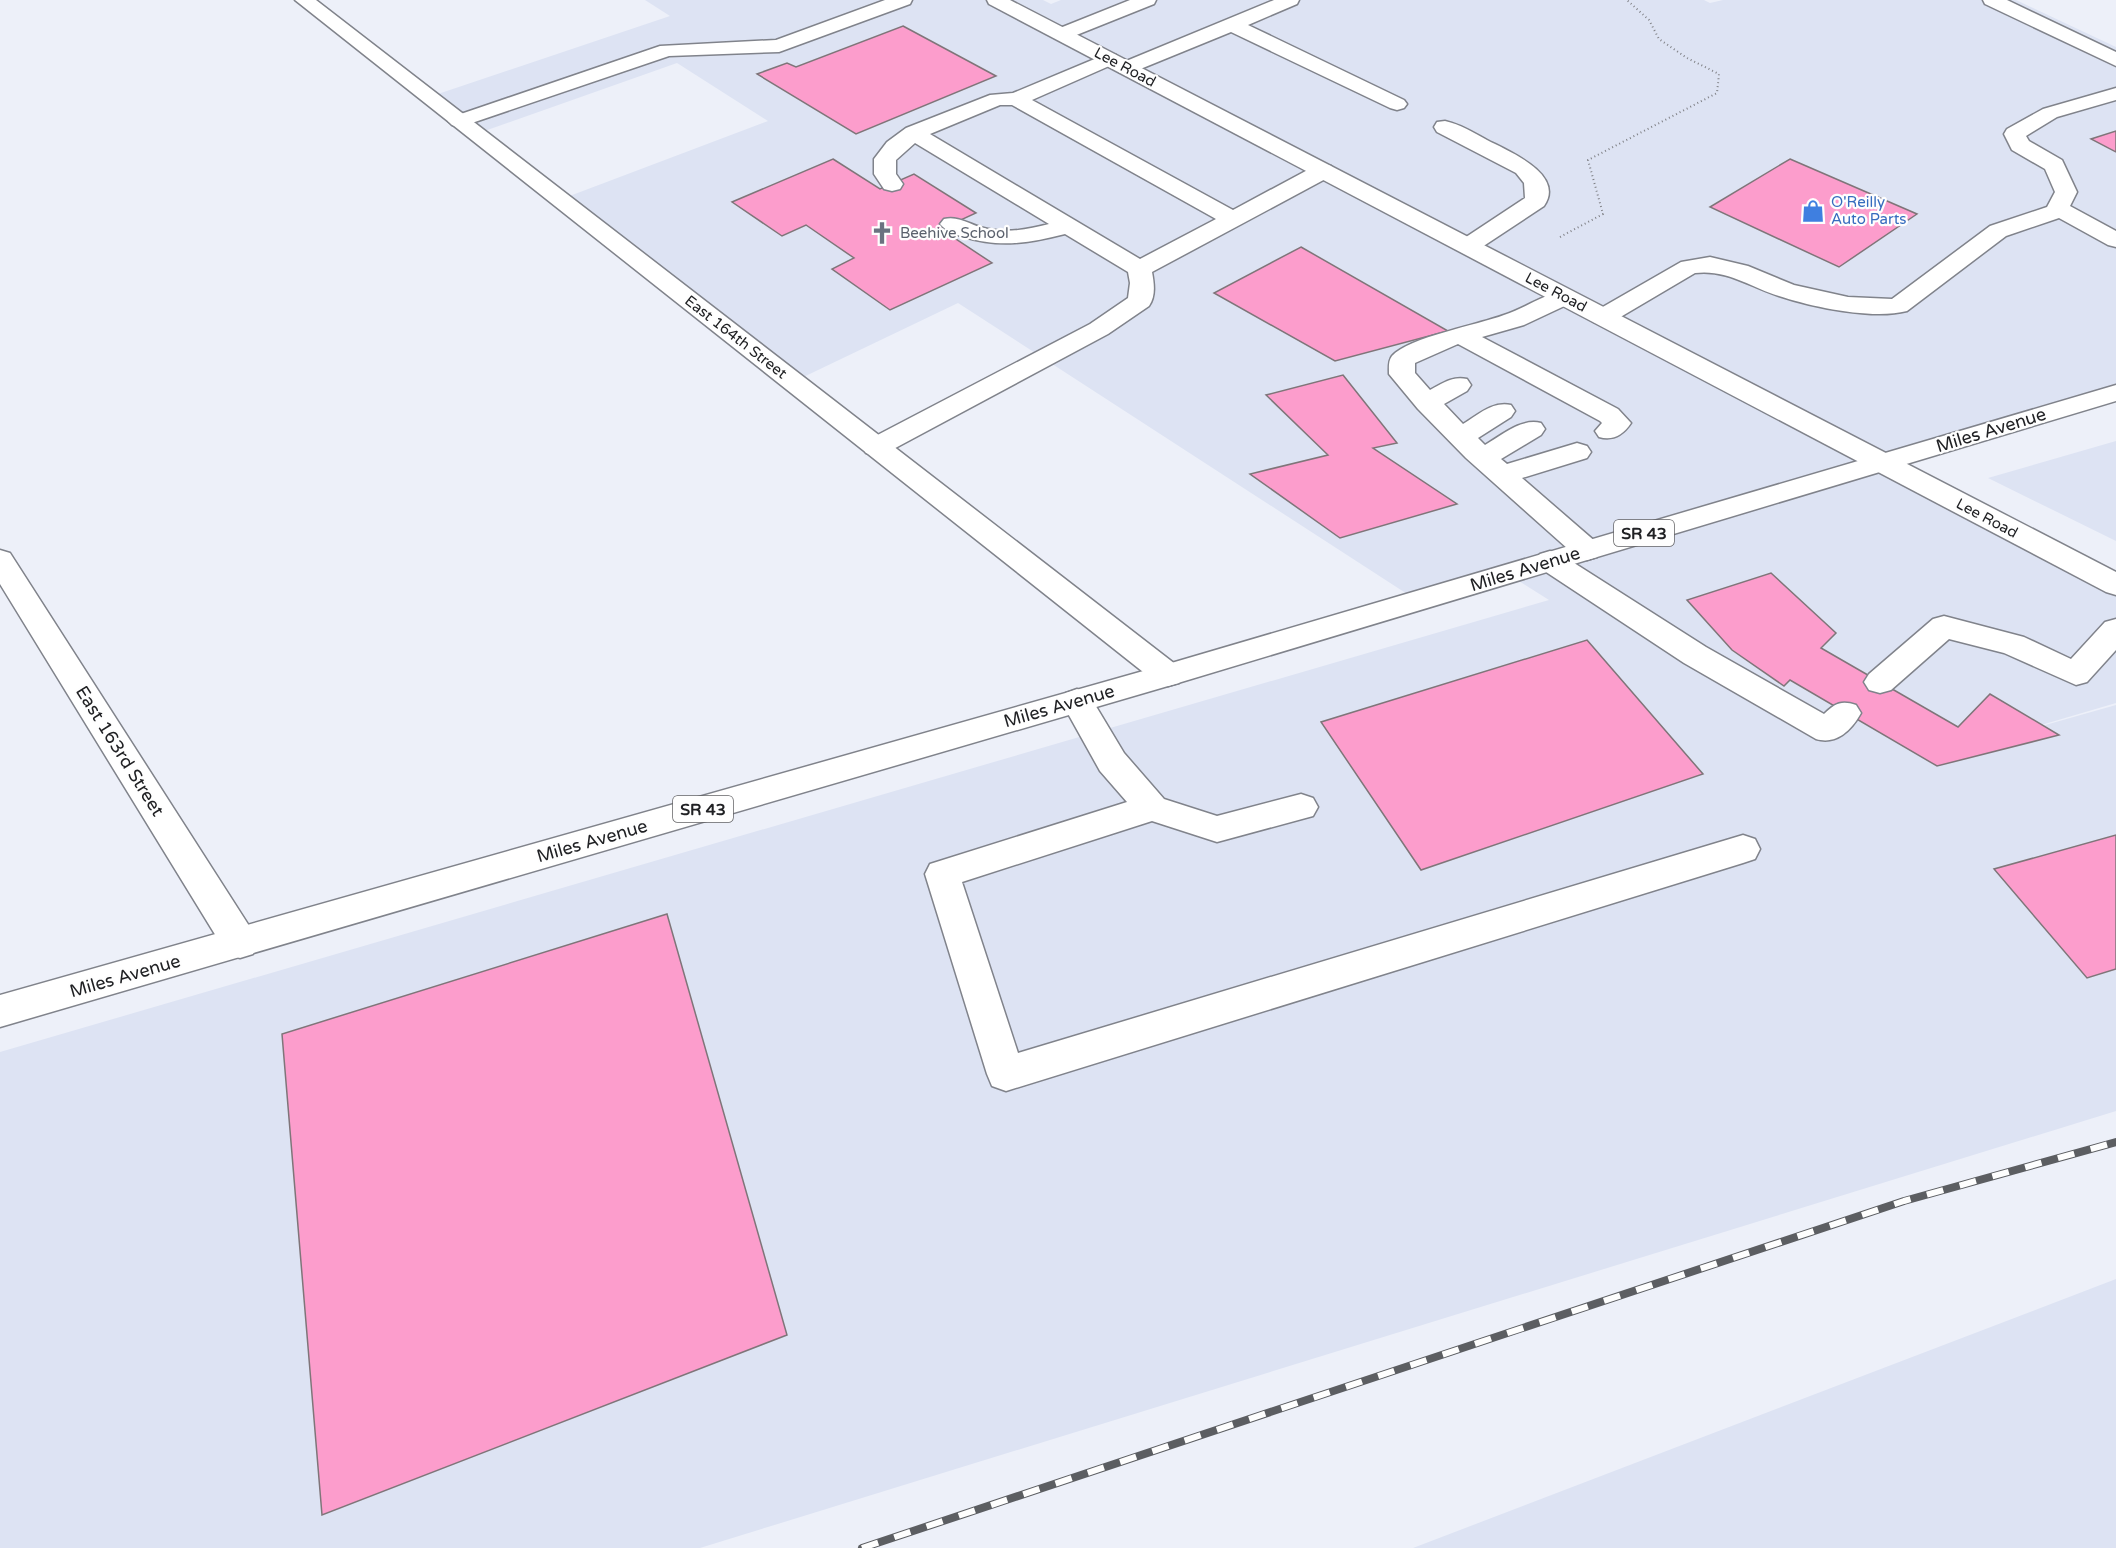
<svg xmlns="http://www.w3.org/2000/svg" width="2116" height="1548" viewBox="0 0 2116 1548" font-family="'Varela Round',sans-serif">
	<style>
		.built { fill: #dde3f3 }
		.building { fill: #fc9dcc; stroke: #7f7579; stroke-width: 1.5 }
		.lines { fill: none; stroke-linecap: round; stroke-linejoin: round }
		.service-casing { stroke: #80838b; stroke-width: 3 }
		.minor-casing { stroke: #80838b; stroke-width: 3 }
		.secondary-casing { stroke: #80838b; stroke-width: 3 }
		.primary-casing { stroke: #80838b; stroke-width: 3 }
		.path { stroke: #808287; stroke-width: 2; stroke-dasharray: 1 3; stroke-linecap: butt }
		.service { fill: #fff; fill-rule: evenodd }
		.minor { fill: #fff; fill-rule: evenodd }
		.secondary { fill: #fff; fill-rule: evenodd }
		.primary { fill: #fff; fill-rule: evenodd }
		.rail-casing { stroke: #5c5e62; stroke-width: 8 }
		.rail { stroke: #fefefe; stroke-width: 6; stroke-dasharray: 17; stroke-linecap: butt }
		.labels { text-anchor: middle; stroke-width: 4.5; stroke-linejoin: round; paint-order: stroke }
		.far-street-label { font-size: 15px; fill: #202124; stroke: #fefefe }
		.far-shop-label { font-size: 15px; fill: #366cbe; stroke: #fefefe; text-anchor: start }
		.far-worship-label { font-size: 15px; fill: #5b616d; stroke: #fefefe; text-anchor: start }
		.shield { fill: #fefefe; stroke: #636365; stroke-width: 1.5 }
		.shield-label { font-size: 16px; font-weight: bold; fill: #202124 }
		.street-label { font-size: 18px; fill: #202124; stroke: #fefefe }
	</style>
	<rect width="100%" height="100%" fill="#edf0f9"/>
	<path class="built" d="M645,0H1043L1051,4L1061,0H1704L1710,3L1723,0H2016L2116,47V393L1883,462L2116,585V703L1946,753L2116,705V1111L700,1548H0V1052L1549,600L1508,574L1418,601L958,303L793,382L559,200L768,121L677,63L476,134L429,97L670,16Z
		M2116,441V541L1988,478Z
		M2116,1279V1548H1413Z"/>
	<path class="building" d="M903,26L996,76L856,134L757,74L787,63L796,67Z
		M2116,131V152L2091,139Z
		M833,159L880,189L914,174L976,213L941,229L992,263L890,310L832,269L854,258L806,225L782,236L732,202Z
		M1790,159L1917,214L1839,267L1710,207Z
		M1301,247L1448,331L1335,361L1214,293Z
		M1343,375L1397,443L1373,448L1457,504L1340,538L1250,474L1328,455L1266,395Z
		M1771,573L1836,633L1821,648L1958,727L1990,694L2059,735L1937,766L1790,680L1784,686L1732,650L1687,600Z
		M1587,640L1703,774L1421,870L1321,722Z
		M2116,835V969L2087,978L1994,869Z
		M667,914L787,1335L322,1515L282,1034Z"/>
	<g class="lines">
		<g class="service-casing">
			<path id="service" d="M885,0H912L910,4L779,52L669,56L466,125L459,127L452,125L448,121L452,117L660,46L776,40Z
				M1130,0H1156L1154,4L1069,38H1055L1052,34L1055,30Z
				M1274,0H1299L1297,4L1248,25L1404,100L1407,104L1404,108L1397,110L1390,108L1231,32L1133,72H1119L1116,68L1119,64Z
				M1109,53L1116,55L1119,59L1116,63L1032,100L1233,210L1315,166L1323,164L1331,166L1334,171L1331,176L1152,272C1154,283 1156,296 1149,306L1108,334L886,453L876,455L866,453L862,447L866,441L1090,324L1128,298L1130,283L1128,272L1065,234C1030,243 1000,248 964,237C956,235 946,231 940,224L944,219C960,215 973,227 988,229C1009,233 1029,229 1049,224L915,143L896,160V174L903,184L900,189L892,191L884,189L874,174V159L887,142L906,128L990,95L1013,93ZM1000,105H1012L1216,219L1140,259L930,134Z
				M2116,88V100L2057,117L2026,136L2029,141L2062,160L2077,192L2070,206L2116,231V247L2108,245L2059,218L2006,236L1907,311C1873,320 1812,307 1779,296C1750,287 1727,269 1695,273L1612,322L1603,324L1594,322L1591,317L1594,312L1681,262L1710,257L1748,266L1794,285L1848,297L1892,299L1990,226L2047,207L2055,192L2045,169L2012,150L2004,134L2007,129L2043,109Z
				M1445,121C1460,124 1474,133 1487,140C1508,151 1566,174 1544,206L1476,251L1468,253L1460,251L1456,246L1460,241L1525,198L1524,183L1516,173L1437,132L1434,127L1437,122Z
				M1564,290L1573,292L1576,297L1573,302L1524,325L1482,337L1618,409L1631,423C1623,435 1613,441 1599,437L1595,431L1602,423L1600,421L1458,344L1415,363V373L1430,390C1443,383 1452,376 1467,379L1471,385L1467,391L1444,404L1463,424C1479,414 1493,401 1511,405L1515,411L1511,417L1478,438L1485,445C1502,435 1521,418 1541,423L1545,429L1541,435L1501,459L1507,464L1577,443L1587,446L1591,452L1587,458L1522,478L1597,543L1601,550L1597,557L1587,560L1577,557L1466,458L1418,409L1389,374C1389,368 1388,361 1392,356C1409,337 1478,325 1504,315C1525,308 1543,295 1564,290Z
				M1550,551L1560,554L1706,647L1824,714C1835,703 1842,700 1856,705L1861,713C1851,731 1836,745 1816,739L1684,663L1540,568L1535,561L1540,554Z
				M1944,616L2024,637L2071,659L2105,622L2116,619V650L2087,682L2076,685L2004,653L1949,639L1891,690L1880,693L1869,690L1864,682L1869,674L1933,619Z
				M1077,689L1088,693L1124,753L1164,799L1217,816L1301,794L1313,798L1318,807L1313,816L1217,842L1152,821L962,882L1018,1053L1743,835L1755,839L1760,849L1755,859L1743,863L1006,1091L992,1086L987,1074L925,874L930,864L1127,802L1100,771L1061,701L1066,693Z"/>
		</g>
		<g class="minor-casing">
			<path id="minor" d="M295,0H316L1179,667L1184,675L1179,683L1168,686L1157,683Z
				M1983,0H2007L2116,52V66L1985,4Z
				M0,550L10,553L253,932L258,943L253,954L240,958L227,954L0,584Z"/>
		</g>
		<g class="secondary-casing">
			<path id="secondary" d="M987,0H1010L2116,572V595L2106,592L989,4Z"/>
		</g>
		<g class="primary-casing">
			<path id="primary" d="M2116,385V401L1168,686L0,1027V995L1168,664Z"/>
		</g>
		<path class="path" d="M1560,237L1603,214L1588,160L1717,93L1719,74L1687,58L1659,39L1649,20L1627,0"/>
		<use href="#service" class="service"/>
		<use href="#minor" class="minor"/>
		<use href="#secondary" class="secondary"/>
		<use href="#primary" class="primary"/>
		<g class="rail-casing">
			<path id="rail" d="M862,1548L1904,1201L2116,1142"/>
		</g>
		<use href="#rail" class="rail"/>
	</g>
	<defs>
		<g id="shop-bare" transform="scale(1.8)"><path d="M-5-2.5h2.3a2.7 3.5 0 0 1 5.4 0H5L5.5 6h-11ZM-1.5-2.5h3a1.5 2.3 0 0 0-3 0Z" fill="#3f7fe0" stroke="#fefefe" stroke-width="2.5" paint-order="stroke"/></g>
		<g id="church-bare" transform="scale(1.8)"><path d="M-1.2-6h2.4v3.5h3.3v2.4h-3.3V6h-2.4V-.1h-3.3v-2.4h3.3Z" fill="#6b7280" stroke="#fefefe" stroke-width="2.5" paint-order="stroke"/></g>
	</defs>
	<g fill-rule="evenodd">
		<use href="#shop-bare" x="1813" y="211"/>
		<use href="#church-bare" x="882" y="233"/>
	</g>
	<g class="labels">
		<g class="far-street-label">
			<text transform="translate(1125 67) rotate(28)" y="5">Lee Road</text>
			<text transform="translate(1556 292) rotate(28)" y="5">Lee Road</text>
			<text transform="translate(736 337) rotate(38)" y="5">East 164th Street</text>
			<text transform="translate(1987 518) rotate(28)" y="5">Lee Road</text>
		</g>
		<g class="far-shop-label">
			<text x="1831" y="207">O'Reilly<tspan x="1831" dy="17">Auto Parts</tspan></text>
		</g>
		<g class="far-worship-label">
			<text x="900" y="238">Beehive School</text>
		</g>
		<g class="shield">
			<rect x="1614" y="520" width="60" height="26" rx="4.5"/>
			<rect x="673" y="796" width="60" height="26" rx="4.5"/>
		</g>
		<g class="shield-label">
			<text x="1644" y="539">SR 43</text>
			<text x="703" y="815">SR 43</text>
		</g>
		<g class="street-label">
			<text transform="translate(1991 430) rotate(-17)" y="6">Miles Avenue</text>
			<text transform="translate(1525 569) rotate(-17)" y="6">Miles Avenue</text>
			<text transform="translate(1059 706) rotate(-16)" y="6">Miles Avenue</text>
			<text transform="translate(120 751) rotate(58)" y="6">East 163rd Street</text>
			<text transform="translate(592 841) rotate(-16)" y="6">Miles Avenue</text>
			<text transform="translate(125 976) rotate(-16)" y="6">Miles Avenue</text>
		</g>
	</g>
</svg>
